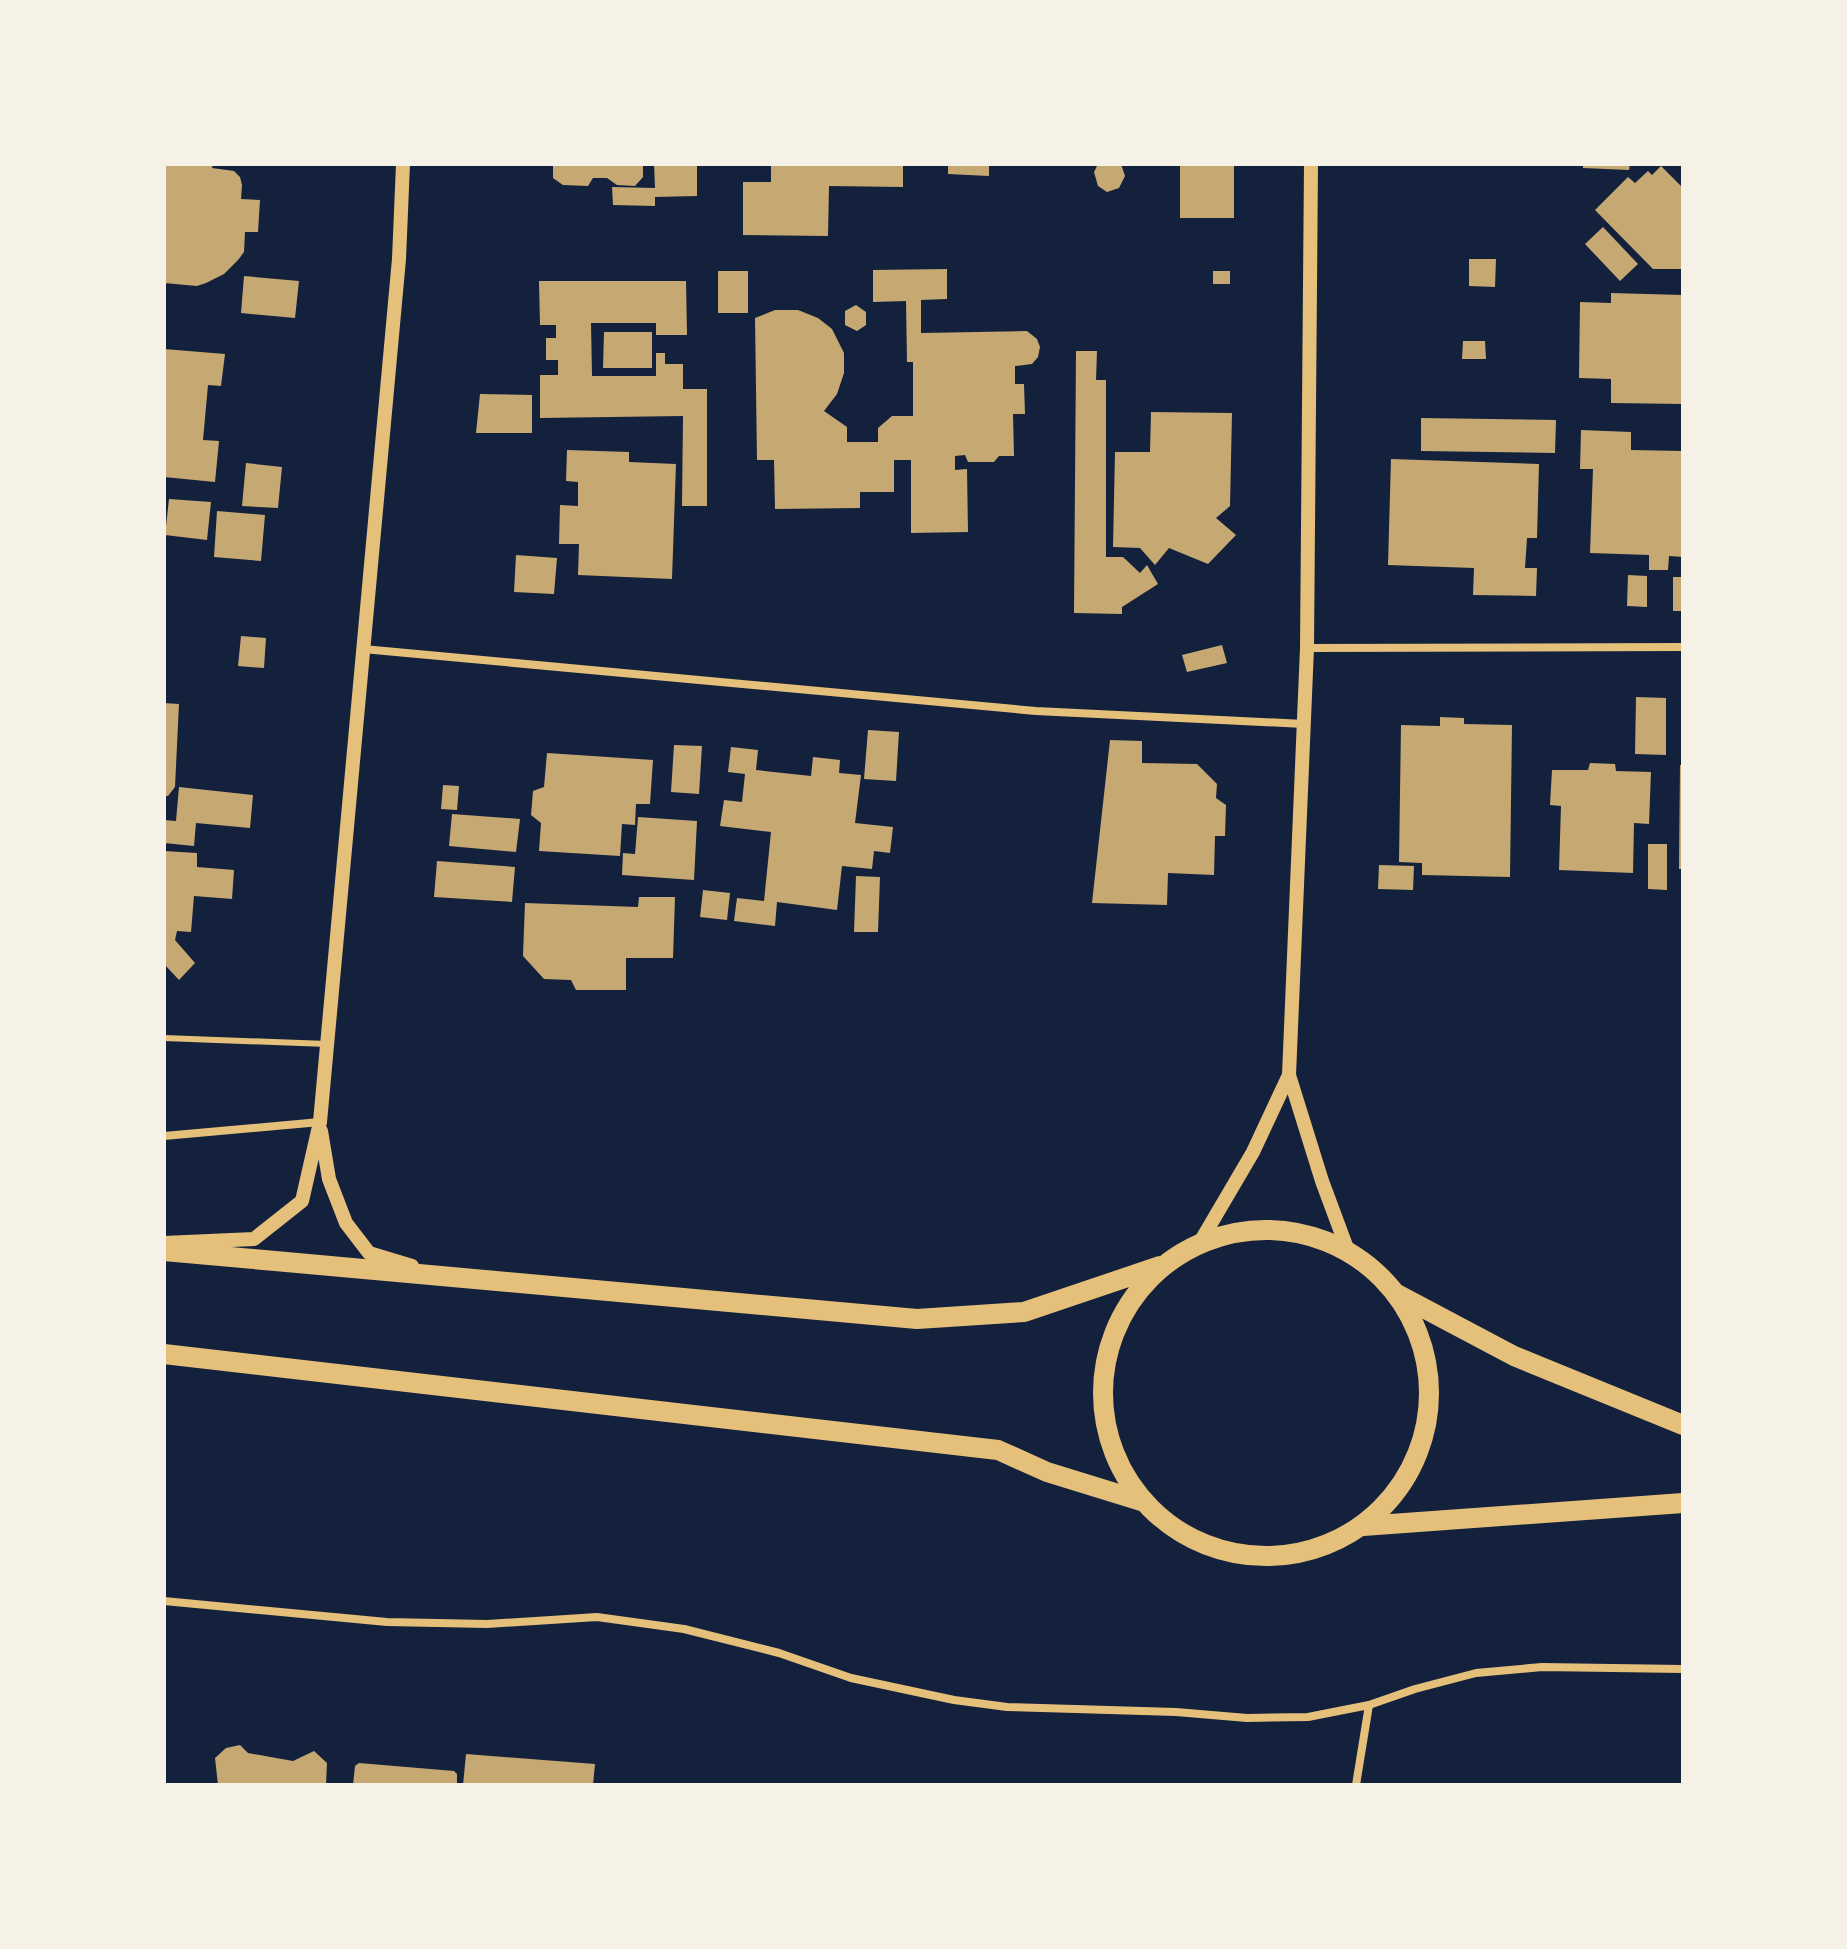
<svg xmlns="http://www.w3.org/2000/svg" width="1847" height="1949" viewBox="0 0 1847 1949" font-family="'Zilla Slab',serif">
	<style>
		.building { fill: #c6a872 }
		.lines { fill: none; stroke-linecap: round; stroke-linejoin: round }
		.service { stroke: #e5c07b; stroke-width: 6 }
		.minor { stroke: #e5c07b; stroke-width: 8 }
		.tertiary { stroke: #e5c07b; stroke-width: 14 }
		.primary { stroke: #e5c07b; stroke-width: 20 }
	</style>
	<rect width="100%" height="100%" fill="#14213d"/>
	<path class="building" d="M164,164H213L212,168L234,171L240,177L242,185L241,199L260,200L258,232H245L244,252L238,260L224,274L206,283L197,286L164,283Z
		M553,164H643V177L635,186L617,185L607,178H593L588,186L563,185L553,178Z
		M654,164H697V196L655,197V206L613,205L612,187L655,188Z
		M771,164H903V187L829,186L828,236L743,235V182H771Z
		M948,164H989V176L948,174Z
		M1098,164H1121L1125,176L1119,188L1107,192L1098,186L1094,172Z
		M1180,164H1234V218H1180Z
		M1583,164H1630L1629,170L1583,168Z
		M1661,166L1683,188V269H1653L1595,210L1628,177L1635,183L1648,171L1652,175Z
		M1603,227L1638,264L1620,281L1585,244Z
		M1469,259H1496L1495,287L1469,286Z
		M947,269V299L921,300V333L1027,331L1037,339L1040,347L1038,357L1032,364L1015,366V384H1024L1025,414H1013L1014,456H999L994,462H968L965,455L955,456V470L967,469L968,532L911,533V460H894V492H860V508L775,509L774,460H757L755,318L775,310H798L818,318L832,329L844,353V373L837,394L824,411L847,427V442H878V428L892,416H913V362H907L906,301L873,302V270Z
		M718,271H748V313H718Z
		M1213,271H1230V284H1213Z
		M244,276L299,281L295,318L241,313Z
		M539,281H686L687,335H656V323H591L592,376H656V353H665V364H683V389H707V506H682L683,416L540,418V375H558V360H546V338H556V325H540Z
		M1611,293L1683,295V404L1611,403V379L1579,378L1580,302L1611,303Z
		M856,305L866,312V325L857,331L845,325V311Z
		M604,332H652V368H603Z
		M1463,341H1485L1486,359H1462Z
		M164,349L225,354L221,386L208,385L203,440L219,441L215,482L164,477Z
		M1076,351H1097L1096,380H1106V557H1123L1140,573L1147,565L1158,584L1122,607V614L1074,613Z
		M480,394L532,395V433H476Z
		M1151,412L1232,413L1230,506L1216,518L1236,535L1208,564L1169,548L1155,565L1140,548L1113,547L1115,452H1150Z
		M1421,418L1556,420L1555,453L1421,451Z
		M1581,430L1631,432V450L1683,451V557L1669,556L1668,570H1649V555L1590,553L1593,469H1580Z
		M567,450L629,452V462L676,464L672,579L578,575L579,544H559L560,505L578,506V482L566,481Z
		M1391,459L1539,464L1537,538H1527L1525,568H1537L1536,596L1473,595L1474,568L1388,565Z
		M246,463L282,467L278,508L242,506Z
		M169,499L211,502L207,540L165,535Z
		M217,511L265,515L261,561L214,557Z
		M516,555L557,558L554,594L514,592Z
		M1628,575L1647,576V607L1627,606Z
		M1673,577H1683V611H1673Z
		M241,636L266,638L264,668L238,666Z
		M1222,645L1227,663L1187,672L1182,655Z
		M1636,697L1666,698V755L1635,754Z
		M164,703L179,704L175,787L168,796H164Z
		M1440,717L1464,718V724L1512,725L1510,877L1422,875V863L1399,862L1401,725L1440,726Z
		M868,730L899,732L896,781L864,779Z
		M1110,740L1142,741V763L1197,764L1217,784L1216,798L1226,805L1225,836H1215L1214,875L1168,873L1167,905L1092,903Z
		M674,745L702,746L699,794L671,792Z
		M731,747L758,750L756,770L811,776L813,757L840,760L839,773L861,775L855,823L893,827L890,853L874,851L872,869L842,866L837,910L777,902L775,926L734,921L737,898L764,901L771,832L720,826L724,800L742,802L745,774L728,772Z
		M547,753L653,760L650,804H636L635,825L622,824L620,856L539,851L541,823L531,815L533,791L544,787Z
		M1590,763L1615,764L1616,771L1651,772L1649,824L1634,823L1633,873L1559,870L1561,806L1550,805L1552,770H1588Z
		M1680,765H1683V869H1679Z
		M443,785L459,786L457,810L441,809Z
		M179,787L253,795L250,828L196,823L194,846L164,843V820L176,821Z
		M452,814L520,819L516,852L449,846Z
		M638,817L697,821L694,880L622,875L623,853L635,854Z
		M1648,844H1667V890L1648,889Z
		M164,851L197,853V867L234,870L232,899L194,896L191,932L177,931L175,940L195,963L179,980L164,964Z
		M437,861L515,867L512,902L434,897Z
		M1379,865L1414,866L1413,890L1378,889Z
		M856,876L880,877L878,932H854Z
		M703,890L730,893L727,920L700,917Z
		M639,897H675L673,958H626V990H576L571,980L544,979L523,956L525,903L638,907Z
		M240,1745L248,1753L293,1761L314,1751L327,1763L326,1785H218L215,1758L226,1748Z
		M466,1754L595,1764L593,1785H463Z
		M359,1763L454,1771L457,1774V1785H353L355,1766Z"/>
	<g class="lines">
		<path class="service" d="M164,1038L327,1044"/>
		<path class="minor" d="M1307,648L1683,647
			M363,649L1036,711L1304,724
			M164,1136L320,1122
			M164,1601L387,1622L487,1624L597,1617L684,1629L779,1653L851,1678L954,1700L1007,1707L1176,1712L1247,1718L1308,1717L1369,1705L1415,1689L1476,1673L1542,1667L1683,1669
			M1356,1785L1369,1705"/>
		<path class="tertiary" d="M1311,164L1307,648L1289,1075L1322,1181L1348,1251
			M321,1131L329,1179L346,1223L369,1253L412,1266
			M164,1243L254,1239L302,1201L320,1122L399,259L403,164
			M1199,1244L1253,1152L1289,1075"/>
		<path class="primary" d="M1103 1393a163 163 0 1 1 326 0a163 163 0 1 1-326 0Z
			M164,1251L917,1319L1024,1312L1160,1266
			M1397,1294L1514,1356L1683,1425
			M164,1354L998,1450L1047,1472L1141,1501
			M1363,1526L1683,1503"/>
	</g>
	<rect width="1847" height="1949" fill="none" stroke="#f6f1e7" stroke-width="332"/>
</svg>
